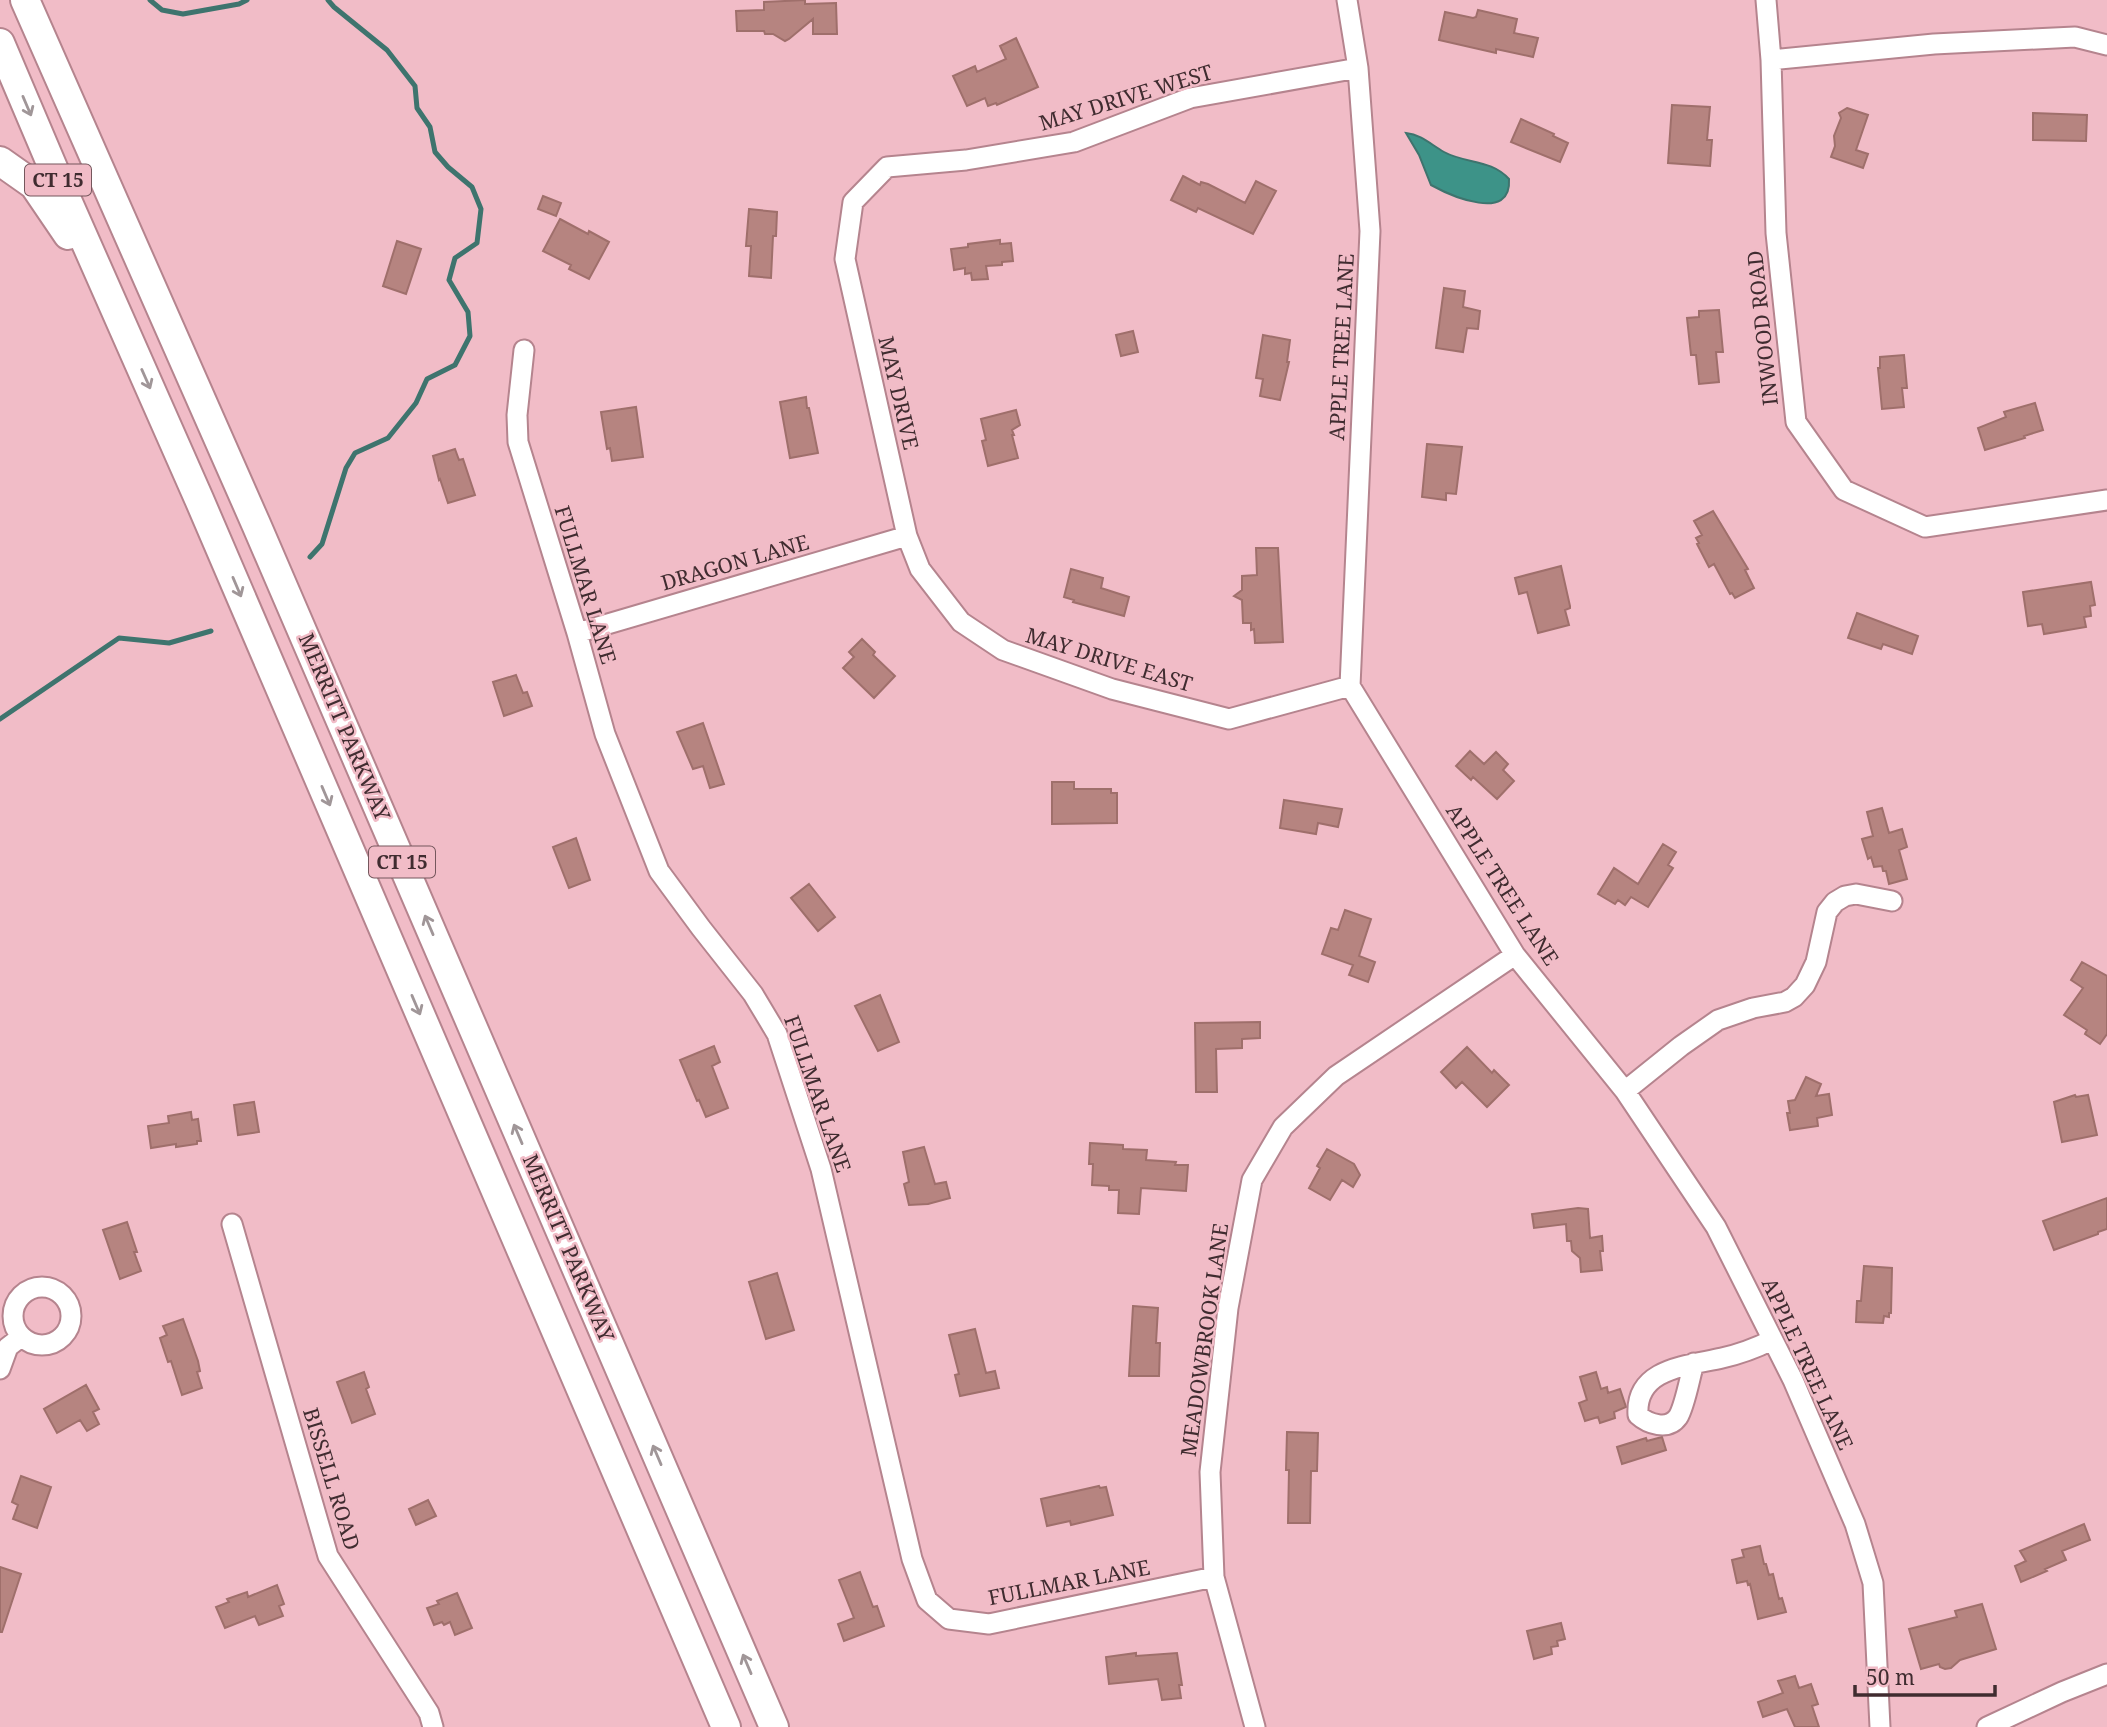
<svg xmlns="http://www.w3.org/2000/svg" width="2107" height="1727" viewBox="0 0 2107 1727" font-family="'Noto Serif',serif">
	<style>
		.water { fill: #3d9388; stroke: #3e746e; stroke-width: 2 }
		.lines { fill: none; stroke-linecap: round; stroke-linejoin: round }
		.stream { stroke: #3e746e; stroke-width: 5 }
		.building { fill: #b68480; stroke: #9f6f6b; stroke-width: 2 }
		.minor-casing { stroke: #b5848e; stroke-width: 23 }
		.highway-casing { stroke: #b5848e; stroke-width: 32 }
		.minor { stroke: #fff; stroke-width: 19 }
		.highway { stroke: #fff; stroke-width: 28 }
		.oneway { stroke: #a09698 }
		.labels { text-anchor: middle; stroke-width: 5; stroke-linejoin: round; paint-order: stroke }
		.shield { fill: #f1bcc7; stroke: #75575d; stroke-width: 2 }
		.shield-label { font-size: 19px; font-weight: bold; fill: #402c30 }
		.street-label { font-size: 21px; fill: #402c30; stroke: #f1bcc7 }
	</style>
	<rect width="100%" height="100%" fill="#f1bcc7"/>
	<path class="water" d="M1406,133C1422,135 1430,144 1444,152C1466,164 1491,159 1509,179C1512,223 1451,196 1431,185L1419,155Z"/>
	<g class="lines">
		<path class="stream" d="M150,0L162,10L183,14L239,4L247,0
			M310,557L322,544L346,468L355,453L388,438L416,403L427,379L455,365L470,336L468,312L449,280L455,258L477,243L481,209L472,187L448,167L435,152L430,127L417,108L415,86L387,50L334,7L328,0
			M0,719L119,638L169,643L211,631"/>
	</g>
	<path class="building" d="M805,0V4L836,3L837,34H813V19L789,39L785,41L773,34H765L764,31H737L736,11L764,10V2Z
		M1478,10L1517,19L1514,33L1538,38L1533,57L1496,49V53L1439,40L1445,12L1473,18L1476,17Z
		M1016,38L1038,87L997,105L996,103L988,106L985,98L967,106L953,76L975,66L977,72L1006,59L1000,46Z
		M1672,105L1710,107L1707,140H1712L1710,166L1668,163Z
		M1847,108L1868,115L1856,150L1868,154L1863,168L1831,157L1835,146L1834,136L1841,118L1839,113Z
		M2033,113L2087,115L2086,141L2033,140Z
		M1521,119L1554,134L1553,136L1568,143L1560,162L1511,142Z
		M1183,176L1200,185L1201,182L1208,184L1245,203L1256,181L1276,191L1253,234L1198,208L1196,212L1171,200Z
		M543,196L561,203L556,216L538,209Z
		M749,209L777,212L776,236H773L771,278L749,276L751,246H746Z
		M560,219L588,234L589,231L609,242L589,279L569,269L571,265L543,251Z
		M1000,240V244L1011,243L1013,261L1002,262V265L986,266L988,279L972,280L971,273L965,274V268L954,270L951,249L968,247V244Z
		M397,241L421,249L406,294L383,286Z
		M1444,288L1465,291L1463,307L1480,311L1478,329L1467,328L1463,352L1436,348Z
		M1719,310L1723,352H1716L1719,382L1699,384L1696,355H1691L1687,318L1699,317V311Z
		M1133,331L1138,352L1121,356L1116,335Z
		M1263,335L1290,340L1287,362H1289L1280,400L1260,396L1263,379L1256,378Z
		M1904,355L1907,388H1902L1904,407L1882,409L1878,368H1880V357Z
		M806,397L807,408H809L818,453L790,458L780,402Z
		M2035,403L2043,430L2024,436L2025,438L1985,450L1978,428L2006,417L2004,412Z
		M636,407L643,457L612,461L610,448L607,449L601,412Z
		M1016,410L1020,425L1012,430L1014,435H1012L1018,458L988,466L982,441L986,440L981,419Z
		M1427,444L1462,447L1456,494L1446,493V500L1422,497Z
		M455,449L459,460L463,459L475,495L448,503L440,479L439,480L433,456Z
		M1713,511L1748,569L1745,570L1754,588L1735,598L1732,593L1730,594L1714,564L1709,567L1697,544L1699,543L1696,538L1702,535L1694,521Z
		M1256,548H1278L1283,642L1255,643L1254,629L1251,630V623H1243L1242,600L1234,596L1242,590V576L1257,575Z
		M1561,566L1570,606V608L1565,610L1569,625L1538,633L1527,592L1519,594L1515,578Z
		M1071,569L1103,578L1101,588L1129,597L1124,616L1073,602L1074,600L1064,597Z
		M2091,582L2095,605L2090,606L2091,616L2084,617L2086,627L2044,634L2042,624L2028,626L2023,592Z
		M1857,613L1918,636L1912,654L1883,644L1881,649L1848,638Z
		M862,639L875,652L873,655L895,676L874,698L843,668L854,657L849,652Z
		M516,675L523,693L527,692L532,706L504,716L493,682Z
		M703,723L724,784L710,788L703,766L693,769L677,732Z
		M1470,751L1484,764L1496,752L1508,764L1503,770L1514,781L1497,799L1473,777L1471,780L1456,766Z
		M1052,782H1074V789H1111V793H1117V823L1052,824Z
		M1284,800L1342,809L1338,827L1318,823L1316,834L1280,828Z
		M1882,808L1889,833L1902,829L1907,847L1899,850L1907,879L1889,884L1886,871H1883L1882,866L1874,867L1871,857L1868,859L1862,839L1873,836L1867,812Z
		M576,838L590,880L569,888L553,847Z
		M1663,844L1676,852L1668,865L1673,868L1648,907L1631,897L1625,905L1618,900L1615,904L1598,894L1614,868L1638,884Z
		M809,884L835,917L818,931L791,898Z
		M1345,910L1371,919L1359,956L1375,962L1368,982L1349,975L1353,965L1322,954L1331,928L1338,930Z
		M2082,962L2107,976V1034L2100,1044L2085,1034L2087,1030L2064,1015L2083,988L2071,980Z
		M880,995L899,1042L878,1051L855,1006Z
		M1260,1022V1038L1242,1039V1048L1216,1049L1217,1092H1196L1195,1023Z
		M714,1046L720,1062L712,1066L728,1108L706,1117L699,1100L697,1101L680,1060Z
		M1467,1047L1492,1073L1494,1070L1509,1085L1487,1107L1462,1082L1456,1088L1441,1072Z
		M1806,1077L1821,1084L1816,1096L1829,1094L1832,1115L1817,1118L1818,1126L1790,1130L1787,1113H1790L1788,1101L1795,1100Z
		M2075,1095L2076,1097L2088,1095L2097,1135L2062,1142L2054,1102Z
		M254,1102L259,1132L238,1135L234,1105Z
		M191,1112L192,1120L198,1119L201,1141H197V1144L176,1147V1144L151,1148L148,1126L169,1123L168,1116Z
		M1090,1143L1123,1145V1149L1147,1150L1146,1160L1176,1162L1175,1165H1188L1186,1191L1141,1188L1139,1214L1118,1213L1119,1190H1109V1186L1092,1185L1093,1164H1089Z
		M924,1147L935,1184L946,1182L950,1198L928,1204L909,1205L904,1184L909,1182L903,1152Z
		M1327,1149L1354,1164L1360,1175L1353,1187L1342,1180L1330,1200L1309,1188L1320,1168L1317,1166Z
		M2107,1198V1229L2098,1232V1234L2054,1250L2043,1221Z
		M1578,1208L1588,1209L1590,1238L1602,1236L1603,1251H1600L1602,1270L1581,1272L1580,1258L1572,1251L1571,1241H1567L1566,1224L1534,1228L1532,1214Z
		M127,1222L137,1252H134L141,1271L120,1279L103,1230Z
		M1864,1266L1892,1268L1891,1313H1889V1317L1884,1316L1883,1323L1856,1322L1857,1301H1861Z
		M777,1273L794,1330L766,1339L749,1282Z
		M1133,1306L1158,1308L1156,1343H1160L1159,1376H1129Z
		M183,1319L198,1361L200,1371L197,1372L202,1388L182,1395L171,1361L168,1362L160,1338L167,1335L163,1326Z
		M975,1329L986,1373L995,1371L999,1388L960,1396L955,1375L959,1374L949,1335Z
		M364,1372L369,1387L366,1389L375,1414L352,1423L337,1382Z
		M1596,1372L1601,1389L1607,1387L1608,1393L1620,1389L1626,1407L1614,1412L1615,1418L1600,1423L1598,1417L1585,1421L1579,1403L1587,1400L1580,1377Z
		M86,1385L99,1409L93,1412L99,1424L87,1431L80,1420L57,1433L44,1409Z
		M1287,1432L1318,1433L1317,1471H1311L1310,1523H1288L1289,1470H1286Z
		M1662,1437L1666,1450L1622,1464L1617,1447L1646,1438L1647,1441Z
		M21,1476L51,1487L37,1528L13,1519L18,1505L12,1502Z
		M1099,1486L1100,1488L1106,1487L1113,1515L1071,1525L1070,1521L1047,1526L1041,1499Z
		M428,1500L436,1516L416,1525L409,1509Z
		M2084,1524L2090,1540L2062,1551L2066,1560L2045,1569L2047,1571L2021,1582L2015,1566L2026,1561L2020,1551Z
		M1760,1546L1764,1564H1766L1769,1575L1773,1574L1779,1599L1782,1598L1786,1612L1758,1619L1750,1584L1748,1585L1747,1581L1737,1583L1732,1560L1744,1557L1742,1550Z
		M0,1567L21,1574L2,1632H0Z
		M860,1572L873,1607L877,1606L884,1626L844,1641L838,1624L854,1618L839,1580Z
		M277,1585L284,1604L279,1606L283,1616L259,1625L255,1616L225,1628L216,1607L229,1602L227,1599L247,1592L248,1597Z
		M457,1593L472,1628L455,1635L450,1622L444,1625L442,1622L434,1625L427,1608L439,1604L437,1601Z
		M1982,1604L1996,1649L1960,1660L1951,1668L1945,1669L1940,1667L1939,1664L1921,1669L1909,1629L1957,1617L1955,1611Z
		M1561,1623L1565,1639L1557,1641L1558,1646L1551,1647L1552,1654L1534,1659L1527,1631Z
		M1136,1653V1656L1177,1653L1182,1685H1179L1181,1698L1162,1700L1158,1679L1109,1684L1106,1657Z
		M1795,1676L1799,1688L1811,1684L1818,1704L1812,1706L1819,1727H1795L1787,1709L1763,1717L1758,1702L1783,1693L1778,1681Z"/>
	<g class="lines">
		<g class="minor-casing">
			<path id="minor" d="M1347,0L1358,68L1370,231L1350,686L1515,955L1625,1091L1716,1227L1793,1380L1855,1524L1873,1583L1880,1727
				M1766,0L1771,60L1776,233L1796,422L1844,490L1925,527L2107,500
				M1771,60L1934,44L2075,37L2107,45
				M524,350L517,415L518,442L577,633L605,734L659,871L701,928L753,994L777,1034L821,1169L912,1559L927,1600L949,1619L989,1624L1214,1577
				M577,633L907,536
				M1350,686L1229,719L1112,689L1003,650L961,622L920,569L907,536L845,259L853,202L887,167L966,160L1074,142L1190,98L1358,68
				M1625,1091L1681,1046L1718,1020L1753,1008L1785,1002L1794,997L1805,985L1816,962L1827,912L1835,902L1845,896L1856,894L1892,901
				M232,1224L328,1556L429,1713L433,1727
				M13 1316a29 29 0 1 1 58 0a29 29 0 1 1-58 0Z
				M1694,1363C1690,1376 1685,1406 1678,1417C1668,1431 1648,1424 1638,1415C1635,1368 1687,1366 1722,1358C1740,1354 1756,1348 1772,1340
				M0,1369L8,1347L21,1337
				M1255,1727L1214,1577L1210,1472L1228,1308L1252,1180L1283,1127L1336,1076L1515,955
				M1987,1727L2062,1692L2107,1674"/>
		</g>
		<g class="highway-casing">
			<path id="highway" d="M25,0L256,524L774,1727
				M0,43L59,182L199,499L726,1727
				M0,161L34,185L68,235"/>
		</g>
		<use href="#minor" class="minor"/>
		<use href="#highway" class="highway"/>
	</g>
	<defs><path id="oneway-shaft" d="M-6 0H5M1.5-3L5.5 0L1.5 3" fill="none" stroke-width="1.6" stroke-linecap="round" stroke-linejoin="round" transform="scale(1.75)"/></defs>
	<g class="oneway">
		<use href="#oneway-shaft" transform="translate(27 106) rotate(67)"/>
		<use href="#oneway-shaft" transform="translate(146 379) rotate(66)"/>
		<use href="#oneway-shaft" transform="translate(237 587) rotate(67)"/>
		<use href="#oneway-shaft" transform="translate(326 796) rotate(67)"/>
		<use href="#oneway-shaft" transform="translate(429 925) rotate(-113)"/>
		<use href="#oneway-shaft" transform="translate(416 1005) rotate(67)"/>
		<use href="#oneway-shaft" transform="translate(518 1134) rotate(-113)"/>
		<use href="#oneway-shaft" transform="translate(657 1455) rotate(-113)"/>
		<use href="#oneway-shaft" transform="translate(747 1664) rotate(-113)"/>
	</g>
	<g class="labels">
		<g class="shield">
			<rect x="25" y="164.5" width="66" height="31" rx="5"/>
			<rect x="369" y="846.5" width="66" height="31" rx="5"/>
		</g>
		<g class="shield-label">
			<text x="58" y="187">CT 15</text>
			<text x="402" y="869">CT 15</text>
		</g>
		<g class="street-label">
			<text transform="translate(1126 98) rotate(-17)" y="7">MAY DRIVE WEST</text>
			<text transform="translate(1763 328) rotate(-96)" y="7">INWOOD ROAD</text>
			<text transform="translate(1342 347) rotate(-87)" y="7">APPLE TREE LANE</text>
			<text transform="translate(898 393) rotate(77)" y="7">MAY DRIVE</text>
			<text transform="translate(735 563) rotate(-16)" y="7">DRAGON LANE</text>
			<text transform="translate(585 585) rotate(73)" y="7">FULLMAR LANE</text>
			<text transform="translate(1109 660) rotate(17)" y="7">MAY DRIVE EAST</text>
			<text transform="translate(344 727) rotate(67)" y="7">MERRITT PARKWAY</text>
			<text transform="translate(1502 885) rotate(57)" y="7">APPLE TREE LANE</text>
			<text transform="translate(817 1094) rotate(71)" y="7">FULLMAR LANE</text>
			<text transform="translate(568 1248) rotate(67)" y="7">MERRITT PARKWAY</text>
			<text transform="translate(1205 1340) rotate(-82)" y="7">MEADOWBROOK LANE</text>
			<text transform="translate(1807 1364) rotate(65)" y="7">APPLE TREE LANE</text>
			<text transform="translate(331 1479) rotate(73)" y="7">BISSELL ROAD</text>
			<text transform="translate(1069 1583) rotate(-11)" y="7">FULLMAR LANE</text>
		</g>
	</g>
	<path d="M1855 1685v10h140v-10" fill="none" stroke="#402c30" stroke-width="3.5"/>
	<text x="1866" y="1685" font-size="21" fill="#402c30" stroke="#f1bcc7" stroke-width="5" paint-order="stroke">50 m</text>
</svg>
